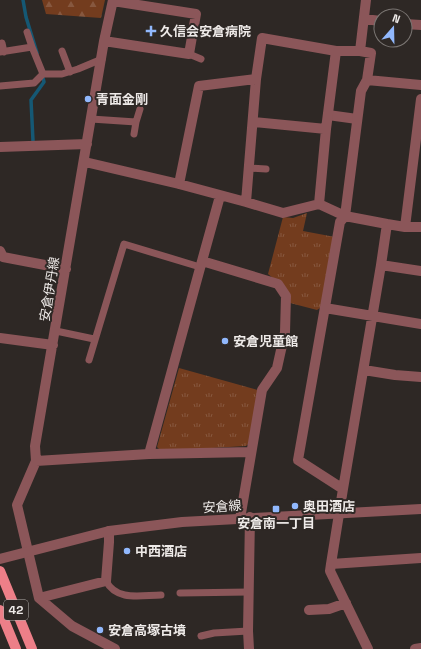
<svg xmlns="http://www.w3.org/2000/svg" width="421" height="649" viewBox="0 0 421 649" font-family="'Space Grotesk','Noto Sans JP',sans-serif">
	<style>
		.grass { fill: url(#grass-tufts) }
		.forest { fill: url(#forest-firs) }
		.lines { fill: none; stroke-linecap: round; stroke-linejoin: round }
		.stream { stroke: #155874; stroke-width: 3.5 }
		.service { stroke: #8b5659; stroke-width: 7 }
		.pedestrian { stroke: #8b5659; stroke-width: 10 }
		.minor { stroke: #8b5659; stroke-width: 10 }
		.tertiary { stroke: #8b5659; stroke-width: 10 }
		.primary { stroke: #ed7f88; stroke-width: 10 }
		.poi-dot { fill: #91b8fd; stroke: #2e2825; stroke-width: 1.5 }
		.labels { text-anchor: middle; stroke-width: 4; stroke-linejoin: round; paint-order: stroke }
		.shield { fill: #2e2825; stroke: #b4b0ae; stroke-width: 1 }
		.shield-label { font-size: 12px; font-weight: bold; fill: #eeeae8 }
		.poi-label { font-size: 13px; font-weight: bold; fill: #eeeae8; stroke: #2e2825; text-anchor: start }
		.street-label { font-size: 13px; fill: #eeeae8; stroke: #2e2825 }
	</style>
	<defs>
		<pattern id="grass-tufts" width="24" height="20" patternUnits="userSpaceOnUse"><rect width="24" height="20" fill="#733c1e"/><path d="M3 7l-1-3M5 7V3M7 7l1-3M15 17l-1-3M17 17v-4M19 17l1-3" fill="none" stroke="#87583f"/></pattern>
		<pattern id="forest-firs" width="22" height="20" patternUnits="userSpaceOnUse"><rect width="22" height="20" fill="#733c1e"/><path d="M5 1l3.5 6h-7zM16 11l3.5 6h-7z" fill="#87583f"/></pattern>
	</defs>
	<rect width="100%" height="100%" fill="#2e2825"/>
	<path class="grass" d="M307,213L303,231L335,237L323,306L317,310L290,303L279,283L268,274L283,217L293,218Z
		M179,368L258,390L249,443L246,446L161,451L157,447Z"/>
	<path class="forest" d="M42,0H105L101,18L46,14Z"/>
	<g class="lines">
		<path class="stream" d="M23,0L26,17L37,53
			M33,141L31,100L44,82L42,74"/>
		<path class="service" d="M27,32L32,47
			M2,43L4,52
			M62,51L70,72
			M0,52L32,47L43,74
			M189,54L201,59
			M0,86L34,83L43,74H62L78,69L102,59
			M91,119L136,122L140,109
			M134,134L136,122
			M249,168L266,169
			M56,331L94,339
			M89,360L124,244L200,267
			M106,581C117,602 142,595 161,595
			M180,593L249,592
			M201,636L214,633L248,631"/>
		<path class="pedestrian" d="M328,115L357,119"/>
		<path class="minor" d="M113,0L104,41L35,446L36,461L17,505L39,598L72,626L115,649
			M364,19L381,21
			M405,24L421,25
			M104,41L189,54L196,14L113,1
			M336,51H360
			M256,79L246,202L283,213L319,204L326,129
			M367,80L421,85
			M0,147L87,144
			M85,162L179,184L246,202
			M179,184L199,86L256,79L262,38L336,51L326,129L253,122
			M319,204L345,216L387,224
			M405,227L421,99
			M421,227H405L387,224L381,265L421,271
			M0,251L3,257L66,269
			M202,261L220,196
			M381,265L343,489L331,564L421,558
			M325,308L421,324
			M0,338L53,345
			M364,370L395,375L421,377
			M149,454L202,261L278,284L286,296L285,332L277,368L262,390L240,519
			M36,461L149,454L251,452
			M343,489L298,460L340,222L345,216L361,91L367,80L371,53L360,51L366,0
			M331,564L330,571L368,649
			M39,598L106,581L109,542V531
			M309,610L329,609L346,603
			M249,649L248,631L250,517
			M415,649L421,648"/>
		<path class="tertiary" d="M0,559L109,531L182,522L421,509"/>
		<path class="primary" d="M0,571L32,649
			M0,610L16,649"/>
	</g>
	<g class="poi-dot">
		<path d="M149 25h4v4h4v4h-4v4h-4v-4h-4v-4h4z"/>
		<circle cx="88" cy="99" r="4"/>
		<circle cx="225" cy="341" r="4"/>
		<circle cx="295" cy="506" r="4"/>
		<rect x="272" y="505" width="8" height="8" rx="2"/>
		<circle cx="127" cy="551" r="4"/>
		<circle cx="100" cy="630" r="4"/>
	</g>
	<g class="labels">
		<rect class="shield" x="4" y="600" width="24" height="20" rx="3"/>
		<g class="shield-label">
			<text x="16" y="614">42</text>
		</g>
		<g class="poi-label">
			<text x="160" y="36">久信会安倉病院</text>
			<text x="96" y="104">青面金剛</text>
			<text x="233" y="346">安倉児童館</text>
			<text x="303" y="511">奥田酒店</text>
			<text x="276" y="528" text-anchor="middle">安倉南一丁目</text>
			<text x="135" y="556">中西酒店</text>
			<text x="108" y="635">安倉高塚古墳</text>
		</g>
		<g class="street-label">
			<text transform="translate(49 289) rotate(-81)" y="5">安倉伊丹線</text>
			<text transform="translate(222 506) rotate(-4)" y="5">安倉線</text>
		</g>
	</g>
	<g transform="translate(393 28) rotate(20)"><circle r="19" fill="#2e2825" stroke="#7b7673"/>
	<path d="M0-3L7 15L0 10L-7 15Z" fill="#91b8fd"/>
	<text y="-6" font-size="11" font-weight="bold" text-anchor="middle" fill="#eeeae8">N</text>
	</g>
</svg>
